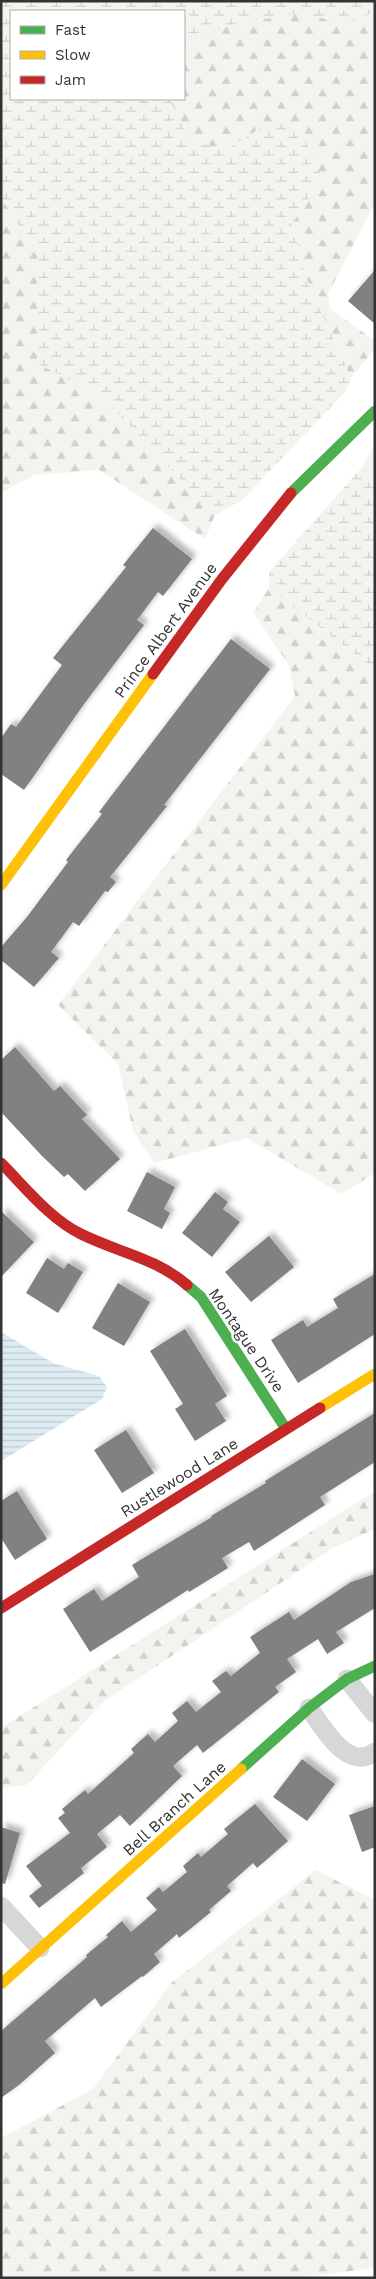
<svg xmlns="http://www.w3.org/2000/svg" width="376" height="2279" viewBox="0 0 376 2279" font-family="'Work Sans',sans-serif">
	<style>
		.forest { fill: url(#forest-firs) }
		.wetland { fill: url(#wetland-marsh) }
		.water { fill: url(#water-rules) }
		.building { fill: #818181; filter: url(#shadow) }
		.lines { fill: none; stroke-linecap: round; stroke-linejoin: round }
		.street { stroke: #d7d7d7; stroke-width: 19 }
		.fast { stroke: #4caf50; stroke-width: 11 }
		.slow { stroke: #ffc107; stroke-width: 11 }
		.jam { stroke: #c62828; stroke-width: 11 }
		.labels { text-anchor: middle; stroke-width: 5; stroke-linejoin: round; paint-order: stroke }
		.street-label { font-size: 16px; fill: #333; stroke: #fff }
	</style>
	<defs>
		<pattern id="forest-firs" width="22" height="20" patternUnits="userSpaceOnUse" patternTransform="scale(1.25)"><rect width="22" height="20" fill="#f1f5ed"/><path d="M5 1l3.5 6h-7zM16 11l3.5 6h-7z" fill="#cfd2cc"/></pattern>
		<pattern id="wetland-marsh" width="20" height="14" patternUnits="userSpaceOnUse" patternTransform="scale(1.25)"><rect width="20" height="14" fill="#f1f5ed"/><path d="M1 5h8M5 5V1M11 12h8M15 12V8" fill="none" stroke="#cfd2cc"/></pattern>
		<pattern id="water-rules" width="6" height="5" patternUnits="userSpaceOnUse" patternTransform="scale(1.25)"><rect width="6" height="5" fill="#ddebf3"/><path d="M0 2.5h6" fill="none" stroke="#becad1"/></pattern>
		<filter id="shadow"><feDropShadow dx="4.5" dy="-4.5" stdDeviation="2.5" flood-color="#0004"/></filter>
	</defs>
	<rect width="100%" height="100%" fill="#fff"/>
	<path class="forest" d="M375,12V203L328,294L330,308L375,341L374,350L351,378L307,280L292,224L322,177L262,127L225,151L190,139L169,99H184V50L224,26L294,14L348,22Z
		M1,197L37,254V363L103,398L215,515L205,539L99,470L35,475L1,493Z
		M375,444V488L363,466Z
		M269,588L375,670V1173L341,1194L247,1138L154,1163L133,1131L118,1064L58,1005L295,696L289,665L253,613Z
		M375,1491V1529L333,1548L103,1702L27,1785L1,1788V1728Z
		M316,1870L375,1900V2268L295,2278H1V2138L93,2089L171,1983Z"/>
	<path class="wetland" d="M1,1H375V12L348,22L294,14L224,26L184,50V11H11V99H169L190,139L225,151L262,127L297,122L322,177L292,224L307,280L351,378L346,391L241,501L215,515L103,398L37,363V254L1,197Z
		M363,466L375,488V670L269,588V572Z"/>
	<path class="water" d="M1,1332L53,1363L99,1376L107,1387L102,1399L1,1461Z"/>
	<path class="building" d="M375,270V324L348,301Z
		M153,528L192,559L163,596L158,592L137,620L144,625L84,704L24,790L1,774V738L11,724L16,727L62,665L53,658L126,567L123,565Z
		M231,639L270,669L164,805L167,806L110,877L116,882L108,892L105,891L79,926L73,922L51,952L59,958L34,987L1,960V947L27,917L68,862L66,860L102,814L99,812Z
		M15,1047L54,1091L60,1086L87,1115L82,1119L120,1159L85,1191L68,1174L64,1177L42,1156L1,1112V1060Z
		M147,1172L175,1187L164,1209L170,1213L162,1229L127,1211Z
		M215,1192L228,1202L223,1209L240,1222L212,1257L182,1233Z
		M1,1211L34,1242L1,1277Z
		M269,1236L294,1267L251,1302L225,1272Z
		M47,1258L64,1269L68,1263L83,1272L58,1313L26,1293Z
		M375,1274V1334L298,1383L271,1340L303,1320L307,1327L338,1308L333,1299Z
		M118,1283L150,1302L124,1346L92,1328Z
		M185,1329L227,1396L215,1404L226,1421L195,1441L175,1409L183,1404L150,1351Z
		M375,1413V1462L320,1497L325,1505L254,1551L249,1542L222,1558L228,1568L189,1592L188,1590L90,1652L63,1609L94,1589L102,1601L139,1577L132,1565L212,1517L211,1516L266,1483L265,1481Z
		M126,1430L154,1473L122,1493L94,1450Z
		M17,1491L47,1539L15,1560L1,1538V1501Z
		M375,1574V1608L336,1632L344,1643L327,1654L318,1639L287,1659L296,1672L275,1687L279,1692L203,1753L197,1745L173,1766L182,1776L130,1826L120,1815L97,1834L107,1847L81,1868L84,1873L39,1908L29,1896L42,1886L26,1866L70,1833L58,1818L65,1813L62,1809L85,1790L88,1794L134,1753L131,1749L148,1734L155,1742L178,1721L172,1713L187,1701L196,1712L221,1692L212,1681L226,1671L231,1676L260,1653L250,1637L289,1612L294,1620L351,1582Z
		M302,1759L335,1784L307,1821L273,1797Z
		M255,1804L288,1841L257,1868L253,1863L227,1886L231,1891L209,1910L211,1912L179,1938L177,1934L154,1954L160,1962L143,1977L142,1976L101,2007L95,1998L45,2041L55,2053L19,2085L1,2098V2031L87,1957L86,1955L108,1937L106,1935L122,1921L131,1932L157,1910L146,1898L159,1887L163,1892L187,1872L183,1866L198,1853L201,1857L228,1834L224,1829Z
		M375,1806V1847L362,1852L349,1815Z
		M1,1827L20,1833L5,1884L1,1883Z"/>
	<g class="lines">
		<path class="street" d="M347,1679L375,1714
			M309,1708C323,1727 347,1772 375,1752
			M1,1906L40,1948"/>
		<path class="fast" d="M291,493L375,411
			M187,1285L201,1297L286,1429
			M241,1769L309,1708L347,1679L375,1666"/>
		<path class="slow" d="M1,885L153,674
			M320,1408L375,1374
			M1,1984L241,1769"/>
		<path class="jam" d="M153,674L222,579L291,493
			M1,1163C25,1187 50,1219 81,1234C117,1252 156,1258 187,1285
			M1,1608L320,1408"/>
	</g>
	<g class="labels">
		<g class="street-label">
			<text transform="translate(165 630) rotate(-54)" y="6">Prince Albert Avenue</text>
			<text transform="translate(247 1340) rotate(56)" y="6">Montague Drive</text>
			<text transform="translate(179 1477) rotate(-32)" y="6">Rustlewood Lane</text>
			<text transform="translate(174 1808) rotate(-42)" y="6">Bell Branch Lane</text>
		</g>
	</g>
	<rect width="376" height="2279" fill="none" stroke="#333333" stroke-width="5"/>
	<rect x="10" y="10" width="175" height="90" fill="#ffffff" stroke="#adadad"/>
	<rect x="20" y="26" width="25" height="8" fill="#4caf50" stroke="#adadad"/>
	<text x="55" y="35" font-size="15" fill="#333333">Fast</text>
	<rect x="20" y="51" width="25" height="8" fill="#ffc107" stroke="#adadad"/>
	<text x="55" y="60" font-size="15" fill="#333333">Slow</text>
	<rect x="20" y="76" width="25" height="8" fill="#c62828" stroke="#adadad"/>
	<text x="55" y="85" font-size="15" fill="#333333">Jam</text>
</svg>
